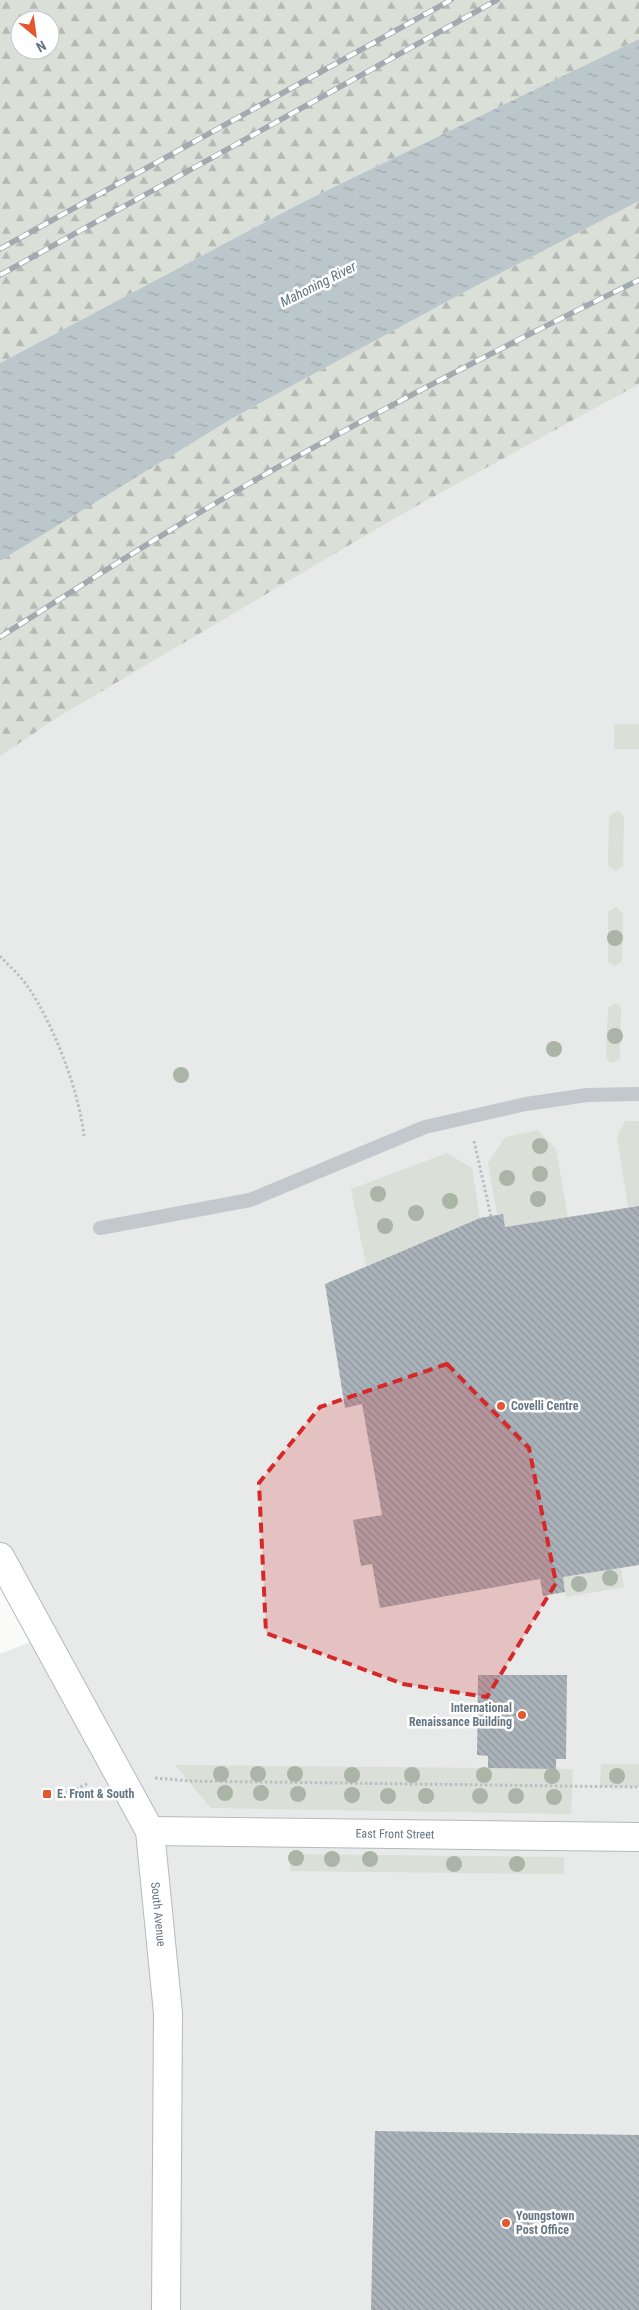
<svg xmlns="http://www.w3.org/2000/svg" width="639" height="2310" viewBox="0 0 639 2310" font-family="'Roboto Condensed',sans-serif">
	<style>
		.built { fill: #e8e9e9 }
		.grass { fill: #dadfd7 }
		.forest { fill: url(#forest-firs); fill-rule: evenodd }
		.water { fill: url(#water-ripples) }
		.building { fill: url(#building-back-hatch) }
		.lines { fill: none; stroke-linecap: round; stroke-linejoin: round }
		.secondary-casing { stroke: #b3babf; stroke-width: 30 }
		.path { stroke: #bbbfc2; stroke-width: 3; stroke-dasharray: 2.5 2.5; stroke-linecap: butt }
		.lane { stroke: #c3c8cc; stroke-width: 14 }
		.secondary { stroke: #fff; stroke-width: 28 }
		.rail-casing { stroke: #a2aab0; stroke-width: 5.5 }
		.rail { stroke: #fff; stroke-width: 4; stroke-dasharray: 11; stroke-linecap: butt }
		.tree { fill: #aab4a7 }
		.marked { fill: #d62828; fill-opacity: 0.2; stroke: #d62828; stroke-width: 4; stroke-dasharray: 10 6; stroke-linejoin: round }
		.poi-dot { fill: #e4572e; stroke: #fff; stroke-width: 2 }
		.labels { text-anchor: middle; stroke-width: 5; stroke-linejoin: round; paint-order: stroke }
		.poi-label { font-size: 12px; font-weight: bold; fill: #657683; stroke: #fff; text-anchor: start }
		.street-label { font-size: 12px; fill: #657683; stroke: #fff }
		.water-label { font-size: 14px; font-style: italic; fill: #60757c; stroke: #fff }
	</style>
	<defs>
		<pattern id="forest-firs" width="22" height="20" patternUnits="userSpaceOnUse" patternTransform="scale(1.25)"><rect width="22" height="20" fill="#dadfd7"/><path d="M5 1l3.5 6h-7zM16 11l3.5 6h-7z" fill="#b4b9b4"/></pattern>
		<pattern id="water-ripples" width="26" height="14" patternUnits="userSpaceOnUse" patternTransform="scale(1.25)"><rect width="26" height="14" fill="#bbc7cb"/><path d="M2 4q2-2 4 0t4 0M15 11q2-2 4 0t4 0" fill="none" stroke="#9ca6aa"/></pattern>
		<pattern id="building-back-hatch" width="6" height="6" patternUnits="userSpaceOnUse" patternTransform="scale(1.25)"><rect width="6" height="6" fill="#aab3b9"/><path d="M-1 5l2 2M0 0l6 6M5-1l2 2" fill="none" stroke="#8e969c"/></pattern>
	</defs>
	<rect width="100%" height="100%" fill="#fafaf8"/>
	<path class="built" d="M639,280V2310H0V1654L43,1637L0,1557V637Z"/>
	<path class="grass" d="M614,724H639V749H614Z
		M619,811L624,817L623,866L615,871L608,865L609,818L612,813Z
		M616,907L618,908L623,915L622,962L614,966L608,962V915L609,911Z
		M615,1003L620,1005L621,1009L620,1059L613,1063L608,1061L606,1056L608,1008Z
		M625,1121H639V1206L628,1207L617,1137Z
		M538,1130L556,1149L568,1217L505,1227L503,1214L497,1215L488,1163L505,1137Z
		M447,1153L472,1168L480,1218L366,1266L351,1189Z
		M621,1568L624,1587L566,1597L563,1577Z
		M601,1764H639V1787L600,1786Z
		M175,1765L573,1769L571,1814L211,1808Z
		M290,1854L564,1857V1874L290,1871Z"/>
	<path class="forest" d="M0,0H639V39L297,205L0,363ZM20,20H50V50H20Z
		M639,201V384L402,514L58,717L0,756V561L233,418L459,295Z"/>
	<path class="water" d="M639,39V201L459,295L233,418L0,561V363L297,205Z"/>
	<path class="building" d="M639,1206V1565L563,1577L565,1592L543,1596L540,1579L380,1608L372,1564L361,1566L353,1520L382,1515L362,1404L345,1408L325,1284L480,1218L503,1214L505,1227Z
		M478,1675H567L566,1759H556V1769L488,1768V1756L477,1755Z
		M375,2131L639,2135V2310H371Z"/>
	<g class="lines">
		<g class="secondary-casing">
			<g id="secondary">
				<path id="s1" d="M0,1557L150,1831L168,2013L166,2310"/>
				<path id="s2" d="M150,1831L639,1837"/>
			</g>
		</g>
		<path class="path" d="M0,956C9,966 21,976 28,987C54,1025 79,1091 84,1136
			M474,1141L491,1216
			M155,1778L190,1781L639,1787
			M62,1795L89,1783"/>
		<path class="lane" d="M100,1228L250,1200L425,1127L526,1104L587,1095L639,1094"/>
		<use href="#secondary" class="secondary"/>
		<g class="rail-casing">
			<path id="rail" d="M0,249L451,0
				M0,275L497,0
				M0,637C87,582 174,526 264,475C387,406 512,342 639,280"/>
		</g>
		<use href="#rail" class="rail"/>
	</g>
	<g class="tree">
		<circle cx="615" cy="938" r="8"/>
		<circle cx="615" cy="1036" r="8"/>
		<circle cx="554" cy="1049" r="8"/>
		<circle cx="181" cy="1075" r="8"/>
		<circle cx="540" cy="1146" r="8"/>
		<circle cx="540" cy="1174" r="8"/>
		<circle cx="507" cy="1178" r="8"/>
		<circle cx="378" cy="1194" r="8"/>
		<circle cx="538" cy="1199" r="8"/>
		<circle cx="450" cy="1201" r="8"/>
		<circle cx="416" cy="1213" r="8"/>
		<circle cx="385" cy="1226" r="8"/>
		<circle cx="610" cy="1578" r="8"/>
		<circle cx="579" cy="1584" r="8"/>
		<circle cx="221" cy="1774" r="8"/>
		<circle cx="258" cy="1774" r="8"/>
		<circle cx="295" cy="1774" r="8"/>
		<circle cx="352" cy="1775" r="8"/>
		<circle cx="412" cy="1775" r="8"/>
		<circle cx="484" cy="1775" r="8"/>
		<circle cx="552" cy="1776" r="8"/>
		<circle cx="617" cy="1776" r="8"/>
		<circle cx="225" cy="1793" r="8"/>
		<circle cx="261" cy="1793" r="8"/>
		<circle cx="298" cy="1794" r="8"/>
		<circle cx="352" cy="1795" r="8"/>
		<circle cx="388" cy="1796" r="8"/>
		<circle cx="426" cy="1796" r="8"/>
		<circle cx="480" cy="1796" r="8"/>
		<circle cx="516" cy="1796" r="8"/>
		<circle cx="554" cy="1797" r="8"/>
		<circle cx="296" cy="1858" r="8"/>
		<circle cx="332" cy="1859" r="8"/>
		<circle cx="370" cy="1859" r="8"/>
		<circle cx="454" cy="1864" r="8"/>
		<circle cx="517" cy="1864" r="8"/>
	</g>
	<path class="marked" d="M447,1364L529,1448L556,1583L487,1697L403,1684L266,1633L259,1483L320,1407Z"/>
	<g class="poi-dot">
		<circle cx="501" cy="1406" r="5"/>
		<circle cx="522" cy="1715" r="5"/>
		<rect x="42" y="1789" width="10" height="10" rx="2.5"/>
		<circle cx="506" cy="2223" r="5"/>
	</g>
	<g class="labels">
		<g class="poi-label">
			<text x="511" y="1410">Covelli Centre</text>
			<text x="512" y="1712" text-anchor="end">International<tspan x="512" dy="14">Renaissance Building</tspan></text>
			<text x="57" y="1798">E. Front &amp; South</text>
			<text x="516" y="2220">Youngstown<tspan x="516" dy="14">Post Office</tspan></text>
		</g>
		<g class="street-label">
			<text dy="4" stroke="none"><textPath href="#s2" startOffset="245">East Front Street</textPath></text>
			<text dy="4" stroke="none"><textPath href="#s1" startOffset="396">South Avenue</textPath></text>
		</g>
		<g class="water-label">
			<text transform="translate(318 284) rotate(-27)" y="5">Mahoning River</text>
		</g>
	</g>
	<g transform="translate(35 35) rotate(151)"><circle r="24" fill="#ffffff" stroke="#c1c8cd"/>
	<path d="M0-4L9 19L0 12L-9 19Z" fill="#e4572e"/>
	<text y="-8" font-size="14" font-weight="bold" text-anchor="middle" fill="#657683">N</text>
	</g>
</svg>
